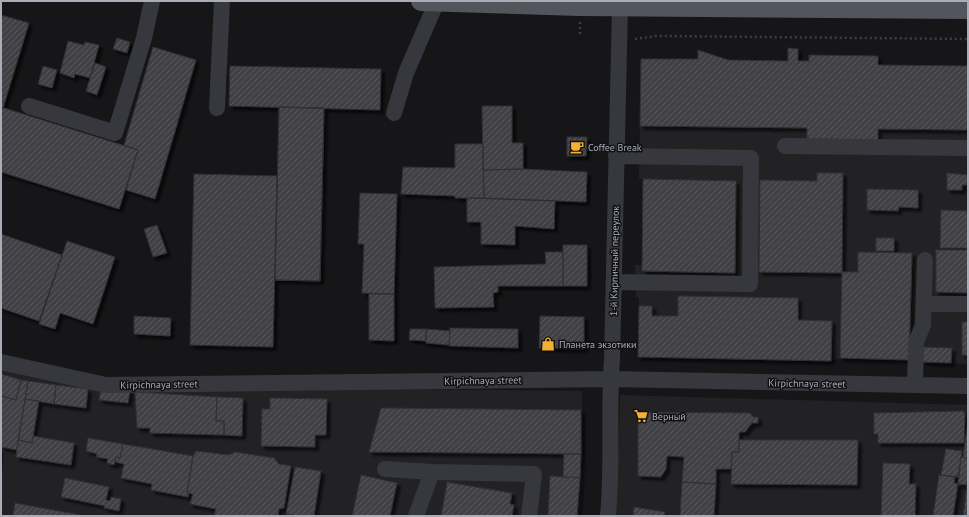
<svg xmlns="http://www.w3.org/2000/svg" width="969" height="517" viewBox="0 0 969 517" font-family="'PT Sans',sans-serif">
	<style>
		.built { fill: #222225 }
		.building { fill: url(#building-hatch); stroke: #303034; filter: url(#shadow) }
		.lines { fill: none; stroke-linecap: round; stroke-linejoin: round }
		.path { stroke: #3d3f44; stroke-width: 2.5; stroke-dasharray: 2 3; stroke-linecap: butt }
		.minor { stroke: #37383d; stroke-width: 16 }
		.major { stroke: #53555c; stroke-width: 20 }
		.labels { text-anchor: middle; stroke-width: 3; stroke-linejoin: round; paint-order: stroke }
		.poi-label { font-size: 10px; fill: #a8adb8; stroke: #111113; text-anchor: start }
		.street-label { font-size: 10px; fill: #a8adb8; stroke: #111113 }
	</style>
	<defs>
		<pattern id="building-hatch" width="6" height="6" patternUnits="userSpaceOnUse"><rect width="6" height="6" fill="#404145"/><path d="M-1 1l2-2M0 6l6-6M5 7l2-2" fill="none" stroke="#595a5e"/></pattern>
		<filter id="shadow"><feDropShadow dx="3.5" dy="3.5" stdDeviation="1" flood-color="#0009"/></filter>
	</defs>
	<rect width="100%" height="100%" fill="#161618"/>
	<path class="built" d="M788,48L798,49V61H809V55L878,56V65L968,66V364L922,362L916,360L840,358L831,361L832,321L798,320V298L678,296V316H652V306H639V297H636L635,265H642L643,179H639L641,59H698V50L728,60L787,61Z
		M1,366L106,386L582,391L583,479L580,516H1V477L4,453H1Z
		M620,395L968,405V516H616Z"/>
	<path class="building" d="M1,15L29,23L3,108L1,107Z
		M117,38L130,42L127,53L113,49Z
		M68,41L84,45L85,42L99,45L90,78L75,74L74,78L60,73Z
		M153,47L196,60L155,199L126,190L138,150L124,145Z
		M788,48L798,49V61H809V55L878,56V65L968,66V130L878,129V140L807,139V128L640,126L641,59H698V50L728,60L788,61Z
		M95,63L106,67L97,95L86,91Z
		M43,66L57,70L52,88L38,84Z
		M230,66L381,69L380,110L229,106Z
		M482,106H512V143H523V169L483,170Z
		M1,107L138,150L119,209L1,172Z
		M279,107L324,108L320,281L275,280Z
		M279,107L324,108L320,281L275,280Z
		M567,137H587L586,156H567Z
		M455,144H483L484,198H455V196L401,194L403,167L455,168Z
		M523,169L587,172L586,202L484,198L483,170Z
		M817,173H843L842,273L759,272L760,180L817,181Z
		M947,173L968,175V185H962V190H947Z
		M194,174L277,176L273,347L190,345Z
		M643,179L736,181L735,273L642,271Z
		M867,189L918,190V208L899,207L898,211L867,210Z
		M360,193L397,194L394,294L362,293L364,244H358Z
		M467,198L555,201L554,229L515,226V245L481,244V222H467Z
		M941,210L968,211V248H940Z
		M157,225L167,253L153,257L144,229Z
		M1,234L62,255L39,321L1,308Z
		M876,238H894V251H876Z
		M67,241L115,257L93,324L60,313L55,329L39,324Z
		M563,245H587V286H563Z
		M936,250H968V293L936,292Z
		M545,252H563V286H498V292L493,293L494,307L435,308L434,267L546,264Z
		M858,252L912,253L909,360L840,358L842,272H858Z
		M369,294H394V341L369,340Z
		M678,296L798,298V320L832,321L831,361L638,357L639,306H652V316H678Z
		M134,316L171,318L170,336L134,334Z
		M540,316L584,317V349L539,348Z
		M962,322H968V355H962Z
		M450,328L518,329V348L449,346Z
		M410,329H426V341L409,340Z
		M426,329L450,331L449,345L426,343Z
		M922,347L952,348L951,363L922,362Z
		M1,374L21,380L16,400L1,396Z
		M21,380L28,381L17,450L1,447V396L16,400Z
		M28,381L56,385L54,404L25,399Z
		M56,385L88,389L86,408L54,404Z
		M101,388L130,391L128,403L99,400Z
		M135,392L217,397L216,421H224V435L150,433V428H137Z
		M217,397L243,398L242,436L224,435V421H216Z
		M270,398L327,399L326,435H315V447L261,446L262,409H270Z
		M25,399L39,401L32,443L18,440Z
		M381,408L581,410V454L369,452Z
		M963,411L965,414L964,443H878V434H874V413Z
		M638,412L748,413L751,414L753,417H758V423H752L745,432H739V452H732L731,469H716V484L682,482L684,457L667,456L666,469L661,477L638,476Z
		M968,422V458L963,457Z
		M33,436L74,443L71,465L16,457L18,440L32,443Z
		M88,438L123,444L120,458L116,457L114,465L107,463L108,459L96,457L97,454L86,451Z
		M739,440H858L857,485L731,484L732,452H739Z
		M123,444L193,456L187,493H189L188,497L151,490L152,484L121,478L124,464L115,462L116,457L120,458Z
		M946,449L962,451L958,477L941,475Z
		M196,451L228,455L235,452L274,458L279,464L291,466L284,508L279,509L278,516H214L216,509L190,504L193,494L187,493L193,456Z
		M564,454H581L580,478L563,477Z
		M961,457L968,458V516H963L967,485L958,484Z
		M883,463L910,464L909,484H916L915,516H881Z
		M295,467L321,471L314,516H298L286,514Z
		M361,475L397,483L390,516H352Z
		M939,475L955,477L954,483L958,484L953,516H933Z
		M550,476L580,478L577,516H548Z
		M65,478L109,487L106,500L110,501L111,497L121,499L119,511L104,508L105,506L61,497Z
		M447,482L512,493L510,504L514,505L512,516H441Z
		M447,482L512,493L510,504L514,505L512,516H441Z
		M682,482L716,484L714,516H680Z
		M15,503L86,516H13Z
		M634,507L665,512L664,516H633Z"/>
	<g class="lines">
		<path class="path" d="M580,22V34
			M635,39L657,36L968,39"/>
		<path class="minor" d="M29,106L115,133L144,38L152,1
			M217,108L222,1
			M394,113L406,73L437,1
			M785,146L968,148
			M614,282L750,284L751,158L616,156
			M924,304H968
			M1,362L106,385L611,379L968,386
			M915,385L916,342L923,325L925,260
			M385,469L432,472
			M416,516L432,472L534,474L529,516
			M608,516C613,464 608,411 612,359L620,6"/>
		<path class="major" d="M421,1L580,6L968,9"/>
	</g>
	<defs>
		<g id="cafe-bare" transform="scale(1.08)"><path d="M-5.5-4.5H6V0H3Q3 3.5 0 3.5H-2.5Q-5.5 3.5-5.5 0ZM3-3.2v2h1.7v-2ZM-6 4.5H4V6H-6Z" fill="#f2b134" stroke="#111113" stroke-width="2.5" paint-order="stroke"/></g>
		<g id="shop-bare" transform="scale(1.08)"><path d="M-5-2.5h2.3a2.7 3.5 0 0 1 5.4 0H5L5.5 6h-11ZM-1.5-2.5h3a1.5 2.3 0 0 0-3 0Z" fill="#f2b134" stroke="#111113" stroke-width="2.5" paint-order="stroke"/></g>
		<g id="supermarket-bare" transform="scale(1.08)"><path d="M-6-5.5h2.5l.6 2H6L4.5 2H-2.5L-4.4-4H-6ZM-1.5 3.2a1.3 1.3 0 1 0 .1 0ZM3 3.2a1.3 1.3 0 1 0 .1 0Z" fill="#f2b134" stroke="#111113" stroke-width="2.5" paint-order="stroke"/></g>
	</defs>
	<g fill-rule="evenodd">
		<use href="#cafe-bare" x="577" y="147"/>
		<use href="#shop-bare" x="548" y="344"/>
		<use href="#supermarket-bare" x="641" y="416"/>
	</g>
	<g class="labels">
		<g class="poi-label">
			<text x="588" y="151">Coffee Break</text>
			<text x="559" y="348">Планета экзотики</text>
			<text x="652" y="420">Верный</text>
		</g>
		<g class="street-label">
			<text transform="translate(614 261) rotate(-89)" y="4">1-й Кирпичный переулок</text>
			<text transform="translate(483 380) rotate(-1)" y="4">Kirpichnaya street</text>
			<text transform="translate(807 383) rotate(1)" y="4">Kirpichnaya street</text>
			<text transform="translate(159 384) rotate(-1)" y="4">Kirpichnaya street</text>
		</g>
	</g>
	<rect width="969" height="517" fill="none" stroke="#a8adb8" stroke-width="4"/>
</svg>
